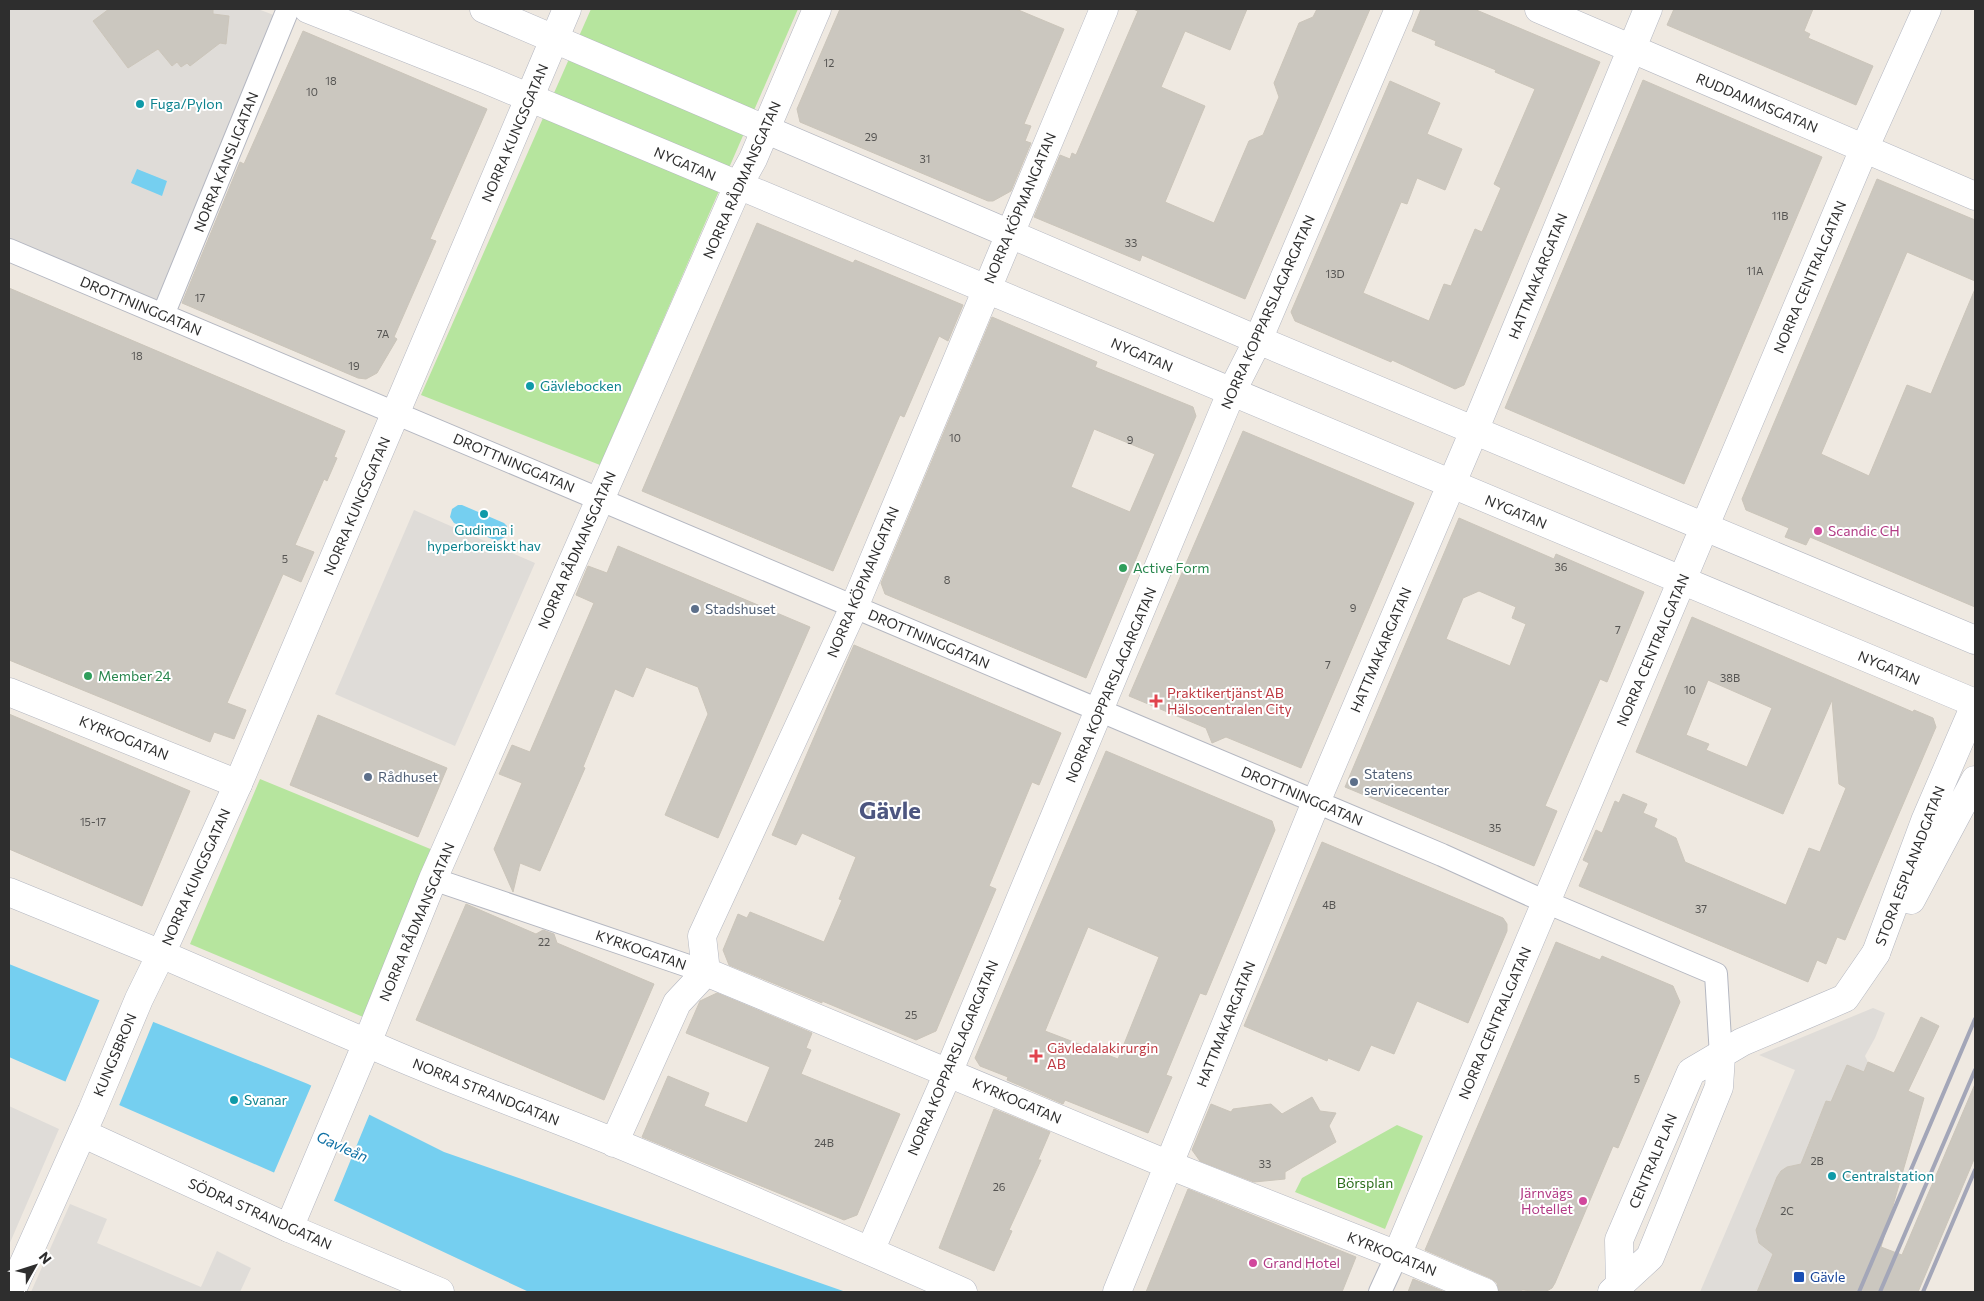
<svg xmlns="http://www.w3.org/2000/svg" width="1984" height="1301" viewBox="0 0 1984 1301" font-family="Commissioner,sans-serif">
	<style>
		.green { fill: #b6e59e }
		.plaza { fill: #dfdcd8 }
		.water { fill: #75cff0 }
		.pier { fill: #efe9e1 }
		.building { fill: #cbc7bf; stroke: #cbc5ba; fill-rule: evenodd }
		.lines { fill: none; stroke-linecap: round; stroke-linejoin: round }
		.pedestrian-casing { stroke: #b4b7c1; stroke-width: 24 }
		.minor-casing { stroke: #b4b7c1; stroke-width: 29 }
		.tertiary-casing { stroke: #b4b7c1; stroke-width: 29 }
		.pedestrian { stroke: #fff; stroke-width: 22 }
		.minor { stroke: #fff; stroke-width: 28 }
		.tertiary { stroke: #fff; stroke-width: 28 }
		.rail { stroke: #a3a6b8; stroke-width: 4 }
		.culture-dot { fill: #0f9aa8; stroke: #fff; stroke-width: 2 }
		.hotel-dot { fill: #d1479c; stroke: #fff; stroke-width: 2 }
		.leisure-dot { fill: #2e9e5b; stroke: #fff; stroke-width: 2 }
		.service-dot { fill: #5c6f8a; stroke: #fff; stroke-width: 2 }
		.health-dot { fill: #e0444e; stroke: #fff; stroke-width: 2 }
		.transit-dot { fill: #1a4fb4; stroke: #fff; stroke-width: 2 }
		.labels { text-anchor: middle; stroke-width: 4; stroke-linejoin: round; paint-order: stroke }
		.number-label { font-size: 11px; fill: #555452 }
		.street-label { font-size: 14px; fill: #2e2e2e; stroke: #fff }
		.culture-label { font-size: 14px; fill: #0d838f; stroke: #fff; text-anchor: start }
		.hotel-label { font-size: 14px; fill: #b23c85; stroke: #fff; text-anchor: start }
		.leisure-label { font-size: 14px; fill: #27864d; stroke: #fff; text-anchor: start }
		.service-label { font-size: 14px; fill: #4e5e75; stroke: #fff; text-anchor: start }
		.health-label { font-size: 14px; fill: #be3a42; stroke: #fff; text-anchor: start }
		.park-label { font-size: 14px; fill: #2c6e1b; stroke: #fff }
		.transit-label { font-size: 14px; fill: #164399; stroke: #fff; text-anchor: start }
		.water-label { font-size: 15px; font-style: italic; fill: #0d6fa3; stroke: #fff }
		.town-label { font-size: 24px; font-weight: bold; fill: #4d5680; stroke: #fff }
	</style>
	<rect width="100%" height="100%" fill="#efe9e1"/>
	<path class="green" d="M591,9H798L600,465L421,395Z
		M260,779L445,855L375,1022L190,944Z
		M1397,1125L1423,1136L1385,1229L1295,1192L1302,1178Z"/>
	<path class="plaza" d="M9,9H109L93,21L128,68L158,49L172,66L177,62L181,67L209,41L226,43L229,16L213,14V9H258L284,19L163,315L9,250Z
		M414,510L535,563L455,746L335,694Z
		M1873,1008L1885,1013L1875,1038L1865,1056L1868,1062L1864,1072L1831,1102L1826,1101L1808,1145L1802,1166L1795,1165L1787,1167L1781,1171L1777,1177L1756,1230L1759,1243L1773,1254L1757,1292H1700L1795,1070L1759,1055Z
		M9,1106L59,1129L9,1245Z
		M70,1204L107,1219L97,1243L201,1287L217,1251L251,1268L240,1292H31Z"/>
	<path class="water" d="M137,169L167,181L162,196L131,183Z
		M458,505H462L504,523L507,526L505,537L497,541L454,523L450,517L452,509Z
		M9,964L308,1084L444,1152L846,1292H529L275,1173L9,1057Z"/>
	<path class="pier" d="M100,999L154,1020L118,1108L64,1085Z
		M312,1084L370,1113L333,1203L273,1175Z"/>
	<path class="building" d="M109,9H213V14L229,16L226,44L220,43L190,66L187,63L181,67L177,62L172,66L158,49L128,68L93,21Z
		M840,9H1016L1064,29L1024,124L1031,126L1025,141L1031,143L1011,191L993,201H988L800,122L797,109Z
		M1133,9H1247L1230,50L1185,31L1161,87L1205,106L1165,202L1214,223L1249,141L1263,135L1279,97L1274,83L1299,23L1313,17L1317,9H1370L1245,299L1142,255L1140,261L1034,217L1060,155L1070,159L1072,153L1076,155L1138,11Z
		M1421,9H1474L1600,62L1464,385L1455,389L1392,360L1391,362L1295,321L1291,312L1390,81L1440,103L1427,134L1462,149L1445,190L1417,178L1407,204L1401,202L1363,293L1429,321L1444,284L1451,286L1475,229L1482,232L1501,188L1494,184L1535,89L1495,72L1496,70L1435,45L1436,41L1412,31Z
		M1674,9H1813L1804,31L1810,34L1808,38L1873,66L1856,105L1667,25Z
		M303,31L487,109L430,239L436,241L394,337L397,339L377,373L366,379L358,378L182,303L240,162L244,164Z
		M1643,80L1822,157L1684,484L1505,408Z
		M1877,179L1975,220V281L1907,252L1821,454L1869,476L1907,385L1931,394L1975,289V607L1810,537L1806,545L1785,537L1789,528L1746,510L1742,499Z
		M757,223L853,263L855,260L963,305L948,341L939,336L904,417L900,415L833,571L642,491Z
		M9,288L345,431L334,457L337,458L327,481L324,479L295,545L314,552L301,582L283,574L227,703L246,710L234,739L214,732L210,742L9,660Z
		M992,317L1097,362L1095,367L1193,407L1196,416L1086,678L885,594L881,583ZM1094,429L1155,454L1130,512L1071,487Z
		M1243,431L1414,503L1301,768L1226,737L1212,743L1206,728L1129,696Z
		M1459,518L1554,559L1556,554L1644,592L1607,682L1600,679L1545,806L1557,811L1534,866L1345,787ZM1479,591L1516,607L1512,618L1526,624L1510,666L1446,639L1463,598Z
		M618,546L810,627L718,838L665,815L708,714L698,687L646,667L633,697L615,689L583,767L585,768L540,871L520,863L513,892L494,849L522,783L499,774L512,745L530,752L594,603L576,595L588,566L607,573Z
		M1692,617L1913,712L1914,710L1933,718L1936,727L1845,940L1837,937L1826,964L1817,960L1808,982L1579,886L1589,863L1583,860L1596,830L1602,833L1615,801L1619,803L1623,794L1647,804L1643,813L1657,819L1654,827L1676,838L1685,862L1786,905L1809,848L1820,852L1846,788L1839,784L1832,700L1783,814L1636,752ZM1708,680L1772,708L1747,767L1706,750L1709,744L1686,735Z
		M854,645L1061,733L1039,785L1032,782L989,886L996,889L936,1031L916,1040L822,1001V1003L729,965L723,950L738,914L747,918L750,912L824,942L842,900L839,899L856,857L802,833L796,845L772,835Z
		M9,714L190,791L142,906L9,849Z
		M318,715L447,768L418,837L290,785Z
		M1106,751L1272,821L1275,830L1206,995L1200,993L1166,1075L1172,1077L1148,1133L1065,1100L1063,1104L1007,1080L1008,1077L980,1066L975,1058ZM1088,927L1159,957L1118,1059L1045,1031Z
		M1322,842L1503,918L1507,924V931L1468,1023L1417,1001L1394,1054L1371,1045L1359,1071L1328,1058L1327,1061L1244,1026Z
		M466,904L536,934L543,930L554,934L557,943L654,984L604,1100L416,1020Z
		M1556,942L1600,960L1602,956L1673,986L1680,1002L1618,1148L1613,1146L1555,1283L1552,1288L1545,1292L1522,1290L1521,1292H1499L1497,1283L1490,1278L1425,1250Z
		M717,993L812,1033L806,1048L811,1050L801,1074L900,1114L857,1215L844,1220L642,1137L668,1076L709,1093L704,1106L747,1123L770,1067L686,1033L700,1001Z
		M1921,1017L1939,1026L1908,1091L1924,1098L1881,1247L1902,1255L1975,1084V1157L1918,1292H1757L1773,1254L1759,1243L1756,1230L1777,1177L1781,1171L1787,1167L1801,1164L1826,1101L1831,1102L1847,1065L1864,1072L1868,1062L1894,1073Z
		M1312,1097L1320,1111L1336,1113L1329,1126L1336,1142L1285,1172V1179L1254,1182L1200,1161L1192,1150L1211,1104L1231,1112L1233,1109L1271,1104L1282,1114Z
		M994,1109L1050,1132L1038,1160H1041L1009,1230L1012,1231L994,1271L939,1248Z
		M1188,1189L1356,1257L1342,1292H1146Z
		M1413,1279L1445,1292H1408Z"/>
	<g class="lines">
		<g class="pedestrian-casing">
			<path id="pedestrian" d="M9,250L1442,855L1546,902L1716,974L1721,1056
				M163,315L288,9
				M433,879L706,972
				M1380,1292L1397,1255"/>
		</g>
		<g class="minor-casing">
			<path id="minor" d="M308,9L485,79L1975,703
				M484,9L1258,340L1975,640
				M1539,9L1975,196
				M9,692L238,784
				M9,892L161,954
				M706,972L702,936L854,607L1104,9
				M706,972L1169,1165L1397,1255L1484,1292
				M367,1043C449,1080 533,1109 616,1143C732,1191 848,1241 963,1292
				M614,1143L677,1003L706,972
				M289,1228L440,1292
				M870,1251L948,1073L1231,393L1258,340L1399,9
				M1397,1255L1864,149L1927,9
				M1620,1285L1619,1240L1691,1072L1742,1042L1845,998L1876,953
				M1117,1292L1316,802L1474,431L1648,9
				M1612,1292L1650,1257L1719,1087L1721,1056"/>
		</g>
		<g class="tertiary-casing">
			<path id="tertiary" d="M1911,900L1975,780
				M1876,953L1925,821L1975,705
				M161,954L367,1043
				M82,1133L289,1228L367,1043L433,879L738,186L753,159L817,9
				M11,1292L92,1111L139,999L161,954L238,784L567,9"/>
		</g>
		<use href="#pedestrian" class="pedestrian"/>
		<use href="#minor" class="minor"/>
		<use href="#tertiary" class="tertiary"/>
		<path class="rail" d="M1859,1292L1975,1019
			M1880,1292L1975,1070
			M1923,1292L1975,1170"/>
	</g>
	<g class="culture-dot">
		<circle cx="140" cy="104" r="5"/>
		<circle cx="530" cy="386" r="5"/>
		<circle cx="484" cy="514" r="5"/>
		<circle cx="234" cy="1100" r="5"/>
		<circle cx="1832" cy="1176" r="5"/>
	</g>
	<g class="hotel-dot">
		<circle cx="1818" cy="531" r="5"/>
		<circle cx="1583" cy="1201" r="5"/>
		<circle cx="1253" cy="1263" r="5"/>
	</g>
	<g class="leisure-dot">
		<circle cx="1123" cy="568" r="5"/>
		<circle cx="88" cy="676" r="5"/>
	</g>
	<g class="service-dot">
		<circle cx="695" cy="609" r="5"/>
		<circle cx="368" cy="777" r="5"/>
		<circle cx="1354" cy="782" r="5"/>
	</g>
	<g class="health-dot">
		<path d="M1153.5 693.5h5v5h5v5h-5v5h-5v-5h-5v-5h5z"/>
		<path d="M1033.5 1048.5h5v5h5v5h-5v5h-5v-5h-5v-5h5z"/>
	</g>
	<rect class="transit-dot" x="1793" y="1271" width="12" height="12" rx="2.5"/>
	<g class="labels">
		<g class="number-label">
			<text x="829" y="67">12</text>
			<text x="331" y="85">18</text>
			<text x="312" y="96">10</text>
			<text x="871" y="141">29</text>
			<text x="925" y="163">31</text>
			<text x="1780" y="220">11B</text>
			<text x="1131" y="247">33</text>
			<text x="1755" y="275">11A</text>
			<text x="1335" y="278">13D</text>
			<text x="200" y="302">17</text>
			<text x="383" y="338">7A</text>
			<text x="137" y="360">18</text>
			<text x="354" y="370">19</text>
			<text x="955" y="442">10</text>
			<text x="1130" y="444">9</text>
			<text x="285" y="563">5</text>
			<text x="1561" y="571">36</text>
			<text x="947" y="584">8</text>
			<text x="1353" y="612">9</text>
			<text x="1618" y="634">7</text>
			<text x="1328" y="669">7</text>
			<text x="1730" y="682">38B</text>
			<text x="1690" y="694">10</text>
			<text x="93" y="826">15-17</text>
			<text x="1495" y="832">35</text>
			<text x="1329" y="909">4B</text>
			<text x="1701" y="913">37</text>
			<text x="544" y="946">22</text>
			<text x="911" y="1019">25</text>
			<text x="1637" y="1083">5</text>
			<text x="824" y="1147">24B</text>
			<text x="1817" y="1165">2B</text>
			<text x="1265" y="1168">33</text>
			<text x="999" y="1191">26</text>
			<text x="1787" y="1215">2C</text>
		</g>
		<g class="street-label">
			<text transform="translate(1757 103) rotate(23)" y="5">RUDDAMMSGATAN</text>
			<text transform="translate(515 133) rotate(-67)" y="5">NORRA KUNGSGATAN</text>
			<text transform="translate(226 162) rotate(-68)" y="5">NORRA KANSLIGATAN</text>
			<text transform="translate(685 164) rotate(23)" y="5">NYGATAN</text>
			<text transform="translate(742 180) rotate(-66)" y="5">NORRA RÅDMANSGATAN</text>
			<text transform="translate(1020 208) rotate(-67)" y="5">NORRA KÖPMANGATAN</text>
			<text transform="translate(1538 276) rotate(-68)" y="5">HATTMAKARGATAN</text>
			<text transform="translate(1810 277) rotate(-67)" y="5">NORRA CENTRALGATAN</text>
			<text transform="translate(141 306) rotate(23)" y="5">DROTTNINGGATAN</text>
			<text transform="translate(1268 312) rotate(-66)" y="5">NORRA KOPPARSLAGARGATAN</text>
			<text transform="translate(1142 355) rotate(23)" y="5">NYGATAN</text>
			<text transform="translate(514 463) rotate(23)" y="5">DROTTNINGGATAN</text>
			<text transform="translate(357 506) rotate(-67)" y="5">NORRA KUNGSGATAN</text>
			<text transform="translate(1516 512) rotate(23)" y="5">NYGATAN</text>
			<text transform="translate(577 550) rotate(-66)" y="5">NORRA RÅDMANSGATAN</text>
			<text transform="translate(863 582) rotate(-67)" y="5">NORRA KÖPMANGATAN</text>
			<text transform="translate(929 639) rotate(23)" y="5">DROTTNINGGATAN</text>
			<text transform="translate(1381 650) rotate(-67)" y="5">HATTMAKARGATAN</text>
			<text transform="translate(1653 650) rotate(-67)" y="5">NORRA CENTRALGATAN</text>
			<text transform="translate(1889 668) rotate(23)" y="5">NYGATAN</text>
			<text transform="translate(1111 685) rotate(-67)" y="5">NORRA KOPPARSLAGARGATAN</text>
			<text transform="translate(124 738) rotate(22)" y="5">KYRKOGATAN</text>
			<text transform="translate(1302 796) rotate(23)" y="5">DROTTNINGGATAN</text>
			<text transform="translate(1910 866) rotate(-69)" y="5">STORA ESPLANADGATAN</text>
			<text transform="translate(196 877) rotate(-66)" y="5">NORRA KUNGSGATAN</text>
			<text transform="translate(417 922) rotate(-67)" y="5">NORRA RÅDMANSGATAN</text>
			<text transform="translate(641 950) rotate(19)" y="5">KYRKOGATAN</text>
			<text transform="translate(1495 1023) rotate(-67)" y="5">NORRA CENTRALGATAN</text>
			<text transform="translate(1226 1024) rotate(-68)" y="5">HATTMAKARGATAN</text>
			<text transform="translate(115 1055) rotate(-67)" y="5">KUNGSBRON</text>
			<text transform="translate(953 1058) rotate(-67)" y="5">NORRA KOPPARSLAGARGATAN</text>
			<text transform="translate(486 1092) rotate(22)" y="5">NORRA STRANDGATAN</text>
			<text transform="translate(1017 1101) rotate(23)" y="5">KYRKOGATAN</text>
			<text transform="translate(1653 1161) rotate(-67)" y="5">CENTRALPLAN</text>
			<text transform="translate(260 1214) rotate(24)" y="5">SÖDRA STRANDGATAN</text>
			<text transform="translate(1392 1254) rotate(22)" y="5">KYRKOGATAN</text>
		</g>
		<g class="culture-label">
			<text x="150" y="109">Fuga/Pylon</text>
			<text x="540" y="391">Gävlebocken</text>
			<text x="484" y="535" text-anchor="middle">Gudinna i<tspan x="484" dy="16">hyperboreiskt hav</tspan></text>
			<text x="244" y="1105">Svanar</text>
			<text x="1842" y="1181">Centralstation</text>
		</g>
		<g class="hotel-label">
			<text x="1828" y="536">Scandic CH</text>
			<text x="1573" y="1198" text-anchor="end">Järnvägs<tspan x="1573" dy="16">Hotellet</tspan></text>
			<text x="1263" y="1268">Grand Hotel</text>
		</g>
		<g class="leisure-label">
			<text x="1133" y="573">Active Form</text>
			<text x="98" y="681">Member 24</text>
		</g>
		<g class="service-label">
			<text x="705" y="614">Stadshuset</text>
			<text x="1364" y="779">Statens<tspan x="1364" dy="16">servicecenter</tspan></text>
			<text x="378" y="782">Rådhuset</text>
		</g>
		<g class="health-label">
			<text x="1167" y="698">Praktikertjänst AB<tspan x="1167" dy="16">Hälsocentralen City</tspan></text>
			<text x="1047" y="1053">Gävledalakirurgin<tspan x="1047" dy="16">AB</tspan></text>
		</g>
		<g class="park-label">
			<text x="1365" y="1188">Börsplan</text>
		</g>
		<g class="transit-label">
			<text x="1810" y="1282">Gävle</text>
		</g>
		<g class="water-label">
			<text transform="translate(342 1147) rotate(24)" y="5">Gavleån</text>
		</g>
		<g class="town-label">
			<text x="890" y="819">Gävle</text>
		</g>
	</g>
	<rect width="1984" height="1301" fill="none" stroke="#2e2e2e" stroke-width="20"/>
	<g transform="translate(35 1266) rotate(51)" stroke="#ffffff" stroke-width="4" paint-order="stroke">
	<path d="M0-4L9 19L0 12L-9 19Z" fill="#2e2e2e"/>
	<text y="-8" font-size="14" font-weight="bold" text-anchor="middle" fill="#2e2e2e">N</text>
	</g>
</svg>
